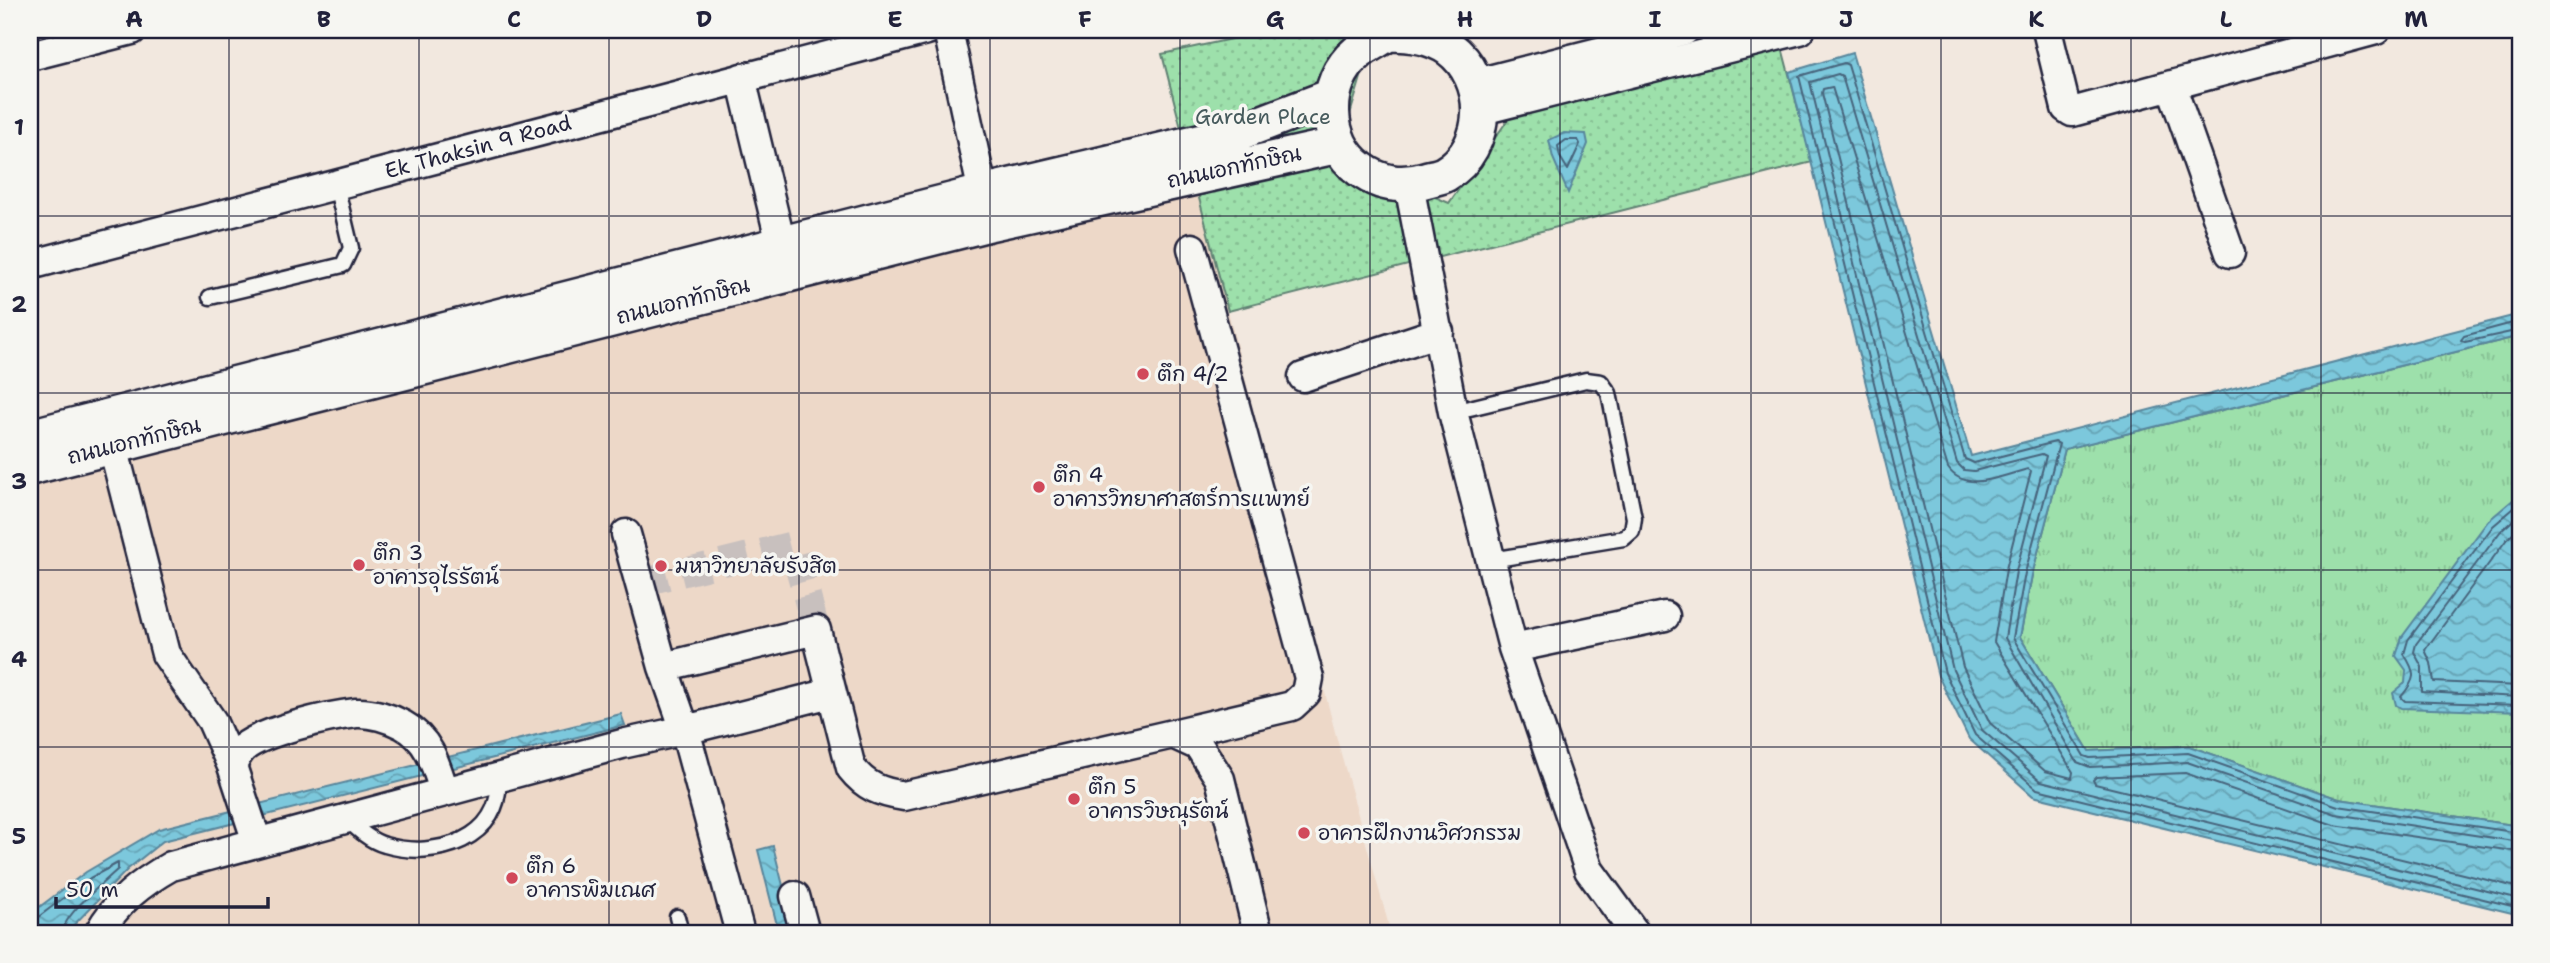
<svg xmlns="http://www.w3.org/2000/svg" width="2550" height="963" viewBox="0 0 2550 963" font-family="'Shantell Sans','Playpen Sans Thai',sans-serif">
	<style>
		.built { fill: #edd8c8 }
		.grass { fill: url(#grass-tufts); stroke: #608173; stroke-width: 2 }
		.park { fill: url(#park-dots); stroke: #608173; stroke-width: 2 }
		.water { fill: url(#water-waves); stroke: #58869c; stroke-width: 2 }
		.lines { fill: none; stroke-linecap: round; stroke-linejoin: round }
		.shore { stroke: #46647b; stroke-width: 2 }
		.minor-tunnel { stroke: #c8c0be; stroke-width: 28; stroke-dasharray: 28 14; stroke-linecap: butt }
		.service-casing { stroke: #22223b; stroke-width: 19 }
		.minor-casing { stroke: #22223b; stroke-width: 33 }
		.tertiary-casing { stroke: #22223b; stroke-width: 40 }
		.service { stroke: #f6f6f2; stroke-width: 14 }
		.minor { stroke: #f6f6f2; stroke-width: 28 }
		.tertiary { stroke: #f6f6f2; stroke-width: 35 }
		.grid { fill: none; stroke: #22223b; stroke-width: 2; stroke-opacity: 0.55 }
		.poi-dot { fill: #d1495b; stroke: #f6f6f2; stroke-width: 2.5 }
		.labels { text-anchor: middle; stroke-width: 7; stroke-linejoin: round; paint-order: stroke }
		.park-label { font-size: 21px; fill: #475b5d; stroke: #f6f6f2 }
		.street-label { font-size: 21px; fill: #22223b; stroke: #f6f6f2 }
		.poi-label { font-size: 21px; fill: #22223b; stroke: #f6f6f2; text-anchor: start }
		.neatline { fill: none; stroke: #22223b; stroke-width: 2.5 }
		.grid-label { font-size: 23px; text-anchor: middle; font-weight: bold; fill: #22223b }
	</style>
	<defs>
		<pattern id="grass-tufts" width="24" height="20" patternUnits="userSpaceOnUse" patternTransform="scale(1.75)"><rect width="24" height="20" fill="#9de0ab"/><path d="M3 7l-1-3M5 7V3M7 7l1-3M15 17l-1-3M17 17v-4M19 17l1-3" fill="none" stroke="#87c094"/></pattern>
		<pattern id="park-dots" width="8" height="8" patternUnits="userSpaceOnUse" patternTransform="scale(1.75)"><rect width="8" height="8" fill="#9de0ab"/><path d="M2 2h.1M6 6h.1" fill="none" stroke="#87c094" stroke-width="1.8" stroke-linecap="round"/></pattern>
		<pattern id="water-waves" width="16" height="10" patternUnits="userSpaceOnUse" patternTransform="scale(1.75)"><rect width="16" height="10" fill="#7cc8dc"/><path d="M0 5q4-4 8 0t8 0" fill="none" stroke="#65a2b4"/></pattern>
	</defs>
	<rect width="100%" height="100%" fill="#f2e8df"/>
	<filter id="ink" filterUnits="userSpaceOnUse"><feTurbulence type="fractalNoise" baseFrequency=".0143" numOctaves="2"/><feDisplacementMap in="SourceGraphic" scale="14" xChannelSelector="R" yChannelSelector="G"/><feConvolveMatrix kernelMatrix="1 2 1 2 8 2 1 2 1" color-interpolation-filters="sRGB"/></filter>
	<g filter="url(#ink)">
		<path class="built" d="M1196,185L1335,732L1391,933H30V437Z"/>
		<path class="grass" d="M2520,336V826L2339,799L2189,746L2089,751L2020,637L2032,575L2065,449Z"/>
		<path class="park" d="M1273,30H1375L1338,155L1449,203L1514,111L1780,40L1812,162L1228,311L1162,54Z"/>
		<path class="water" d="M1852,53L1971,456L2520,314V336L2065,449L2032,575L2020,637L2089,751L2189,746L2339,799L2520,826V915L2033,796L1969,739L1938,676L1789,72Z
			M1564,133L1586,134L1588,144L1568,193L1553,158L1549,140Z
			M2520,494V712L2401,708L2396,705L2393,693L2405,683L2406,670L2396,656L2402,637L2488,521Z
			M621,714L625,725L163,841L128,869L66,933H30V914L86,872L159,829Z
			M773,846L795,933H779L758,850Z"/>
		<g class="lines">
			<path class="shore" d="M1832,87L1948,468C1966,494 2003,475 2028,469L2031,471L2006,569L1994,642L2073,772L2072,778L2045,771L1990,723L1963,667L1822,93L1823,89Z
				M1566,140H1578L1580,144L1568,170L1560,157L1558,146Z
				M2520,321L2464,336L2461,340L2465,342L2520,330
				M2520,503L2493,526L2408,640L2404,654C2417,674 2416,679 2401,697L2405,701L2520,705
				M2520,514L2500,532L2416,644L2414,652L2422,667V692L2520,697
				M2520,528L2507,539L2425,650L2431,663L2434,682L2520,686
				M2520,833L2338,806L2188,753L2090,758L2084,756L2013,638L2025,573L2059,444L2055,442L1974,463L1965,459L1848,65L1844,63L1799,76L1945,673L1975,735L2037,789L2520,908
				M2520,842L2336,814L2187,762L2090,767L2077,762L2005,638L2016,571L2046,456L2042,454L1974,471L1964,470L1957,463L1842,76L1838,74L1810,82L1953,670L1982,730L2041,781L2520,899
				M2520,852L2334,825L2185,773L2096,777L2093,780L2095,784L2520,888
				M30,919L37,918L90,878L118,863V869C104,882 64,914 62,933"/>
			<path class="minor-tunnel" d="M640,583L793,545L816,630"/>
			<g class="service-casing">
				<path id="service" d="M210,297L343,265L351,248L336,185
					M1453,412L1586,380L1601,382L1609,393L1634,518L1632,531L1624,538L1491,560
					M346,818C357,829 370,841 385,845C435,860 504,839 498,777
					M677,917L681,933"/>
			</g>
			<g class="minor-casing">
				<path id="minor" d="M948,30L987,212
					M2047,30L2066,108L2072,112L2376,30
					M30,56L132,30
					M741,78L781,244
					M1477,83L1685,30
					M2171,85L2230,253
					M1482,110L1800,30
					M1409,185L1453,412L1513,648L1589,870L1635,933
					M30,265L927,30
					M1303,377L1439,332
					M108,427L166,654L212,721L232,766L257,842
					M626,534L663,667L685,730L831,693
					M1513,648L1665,616
					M663,667L816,630L851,768C866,787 880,792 904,796L1173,734L1199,746L1220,779L1258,933
					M1173,734L1292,706L1306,693L1309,678L1192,248
					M232,766C235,759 238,753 243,748C263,731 329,716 356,713C371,712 390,718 403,725C429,739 436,765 444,791
					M795,896L805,933
					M99,933C116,902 141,883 171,866L622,744L685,730L740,933"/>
			</g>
			<g class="tertiary-casing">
				<path id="tertiary" d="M1388,33C1409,33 1432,36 1449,48C1490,78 1491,147 1445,174C1440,177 1431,178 1425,180C1401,187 1380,184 1360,169C1323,142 1322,82 1357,53C1366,45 1378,40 1388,33Z
					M30,437L982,193L1237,133L1331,97
					M30,467L989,223L1339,145"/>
			</g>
			<use href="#service" class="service"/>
			<use href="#minor" class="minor"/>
			<use href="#tertiary" class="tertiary"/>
		</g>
	</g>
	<path class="grid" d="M229,30V933M419,30V933M609,30V933M799,30V933M990,30V933M1180,30V933M1370,30V933M1560,30V933M1751,30V933M1941,30V933M2131,30V933M2321,30V933M30,216H2520M30,393H2520M30,570H2520M30,747H2520"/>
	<g class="poi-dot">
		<circle cx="1143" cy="374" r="7"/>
		<circle cx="1039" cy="487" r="7"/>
		<circle cx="359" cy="565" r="7"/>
		<circle cx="661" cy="566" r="7"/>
		<circle cx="1074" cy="799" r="7"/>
		<circle cx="1304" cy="833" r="7"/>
		<circle cx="512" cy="878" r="7"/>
	</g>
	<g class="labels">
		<g class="park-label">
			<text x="1263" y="124">Garden Place</text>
		</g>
		<g class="street-label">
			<text transform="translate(478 147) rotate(-15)" y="7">Ek Thaksin 9 Road</text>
			<text transform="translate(1234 167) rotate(-12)" y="7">ถนนเอกทักษิณ</text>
			<text transform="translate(683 301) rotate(-14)" y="7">ถนนเอกทักษิณ</text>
			<text transform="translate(134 441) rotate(-14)" y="7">ถนนเอกทักษิณ</text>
		</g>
		<g class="poi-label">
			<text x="1157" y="381">ตึก 4/2</text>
			<text x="1053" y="482">ตึก 4<tspan x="1053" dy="24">อาคารวิทยาศาสตร์การแพทย์</tspan></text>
			<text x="373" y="560">ตึก 3<tspan x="373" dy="24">อาคารอุไรรัตน์</tspan></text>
			<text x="675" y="573">มหาวิทยาลัยรังสิต</text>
			<text x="1088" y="794">ตึก 5<tspan x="1088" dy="24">อาคารวิษณุรัตน์</tspan></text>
			<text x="1318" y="840">อาคารฝึกงานวิศวกรรม</text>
			<text x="526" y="873">ตึก 6<tspan x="526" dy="24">อาคารพิฆเณศ</tspan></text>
		</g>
	</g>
	<rect width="2550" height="963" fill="none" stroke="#f6f6f2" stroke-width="77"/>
	<path d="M56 897v10h212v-10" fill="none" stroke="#22223b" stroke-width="3.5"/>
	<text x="66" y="897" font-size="21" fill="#22223b" stroke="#f6f6f2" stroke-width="5" paint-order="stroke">50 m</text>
	<rect x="38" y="38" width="2474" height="887" class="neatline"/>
	<g class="grid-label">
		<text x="134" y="27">A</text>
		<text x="324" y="27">B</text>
		<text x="514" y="27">C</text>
		<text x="704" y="27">D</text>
		<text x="895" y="27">E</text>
		<text x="1085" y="27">F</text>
		<text x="1275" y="27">G</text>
		<text x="1465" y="27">H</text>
		<text x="1655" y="27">I</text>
		<text x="1846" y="27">J</text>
		<text x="2036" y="27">K</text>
		<text x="2226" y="27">L</text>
		<text x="2416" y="27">M</text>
		<text x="19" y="135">1</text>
		<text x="19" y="312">2</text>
		<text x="19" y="489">3</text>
		<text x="19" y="667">4</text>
		<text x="19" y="844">5</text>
	</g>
</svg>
